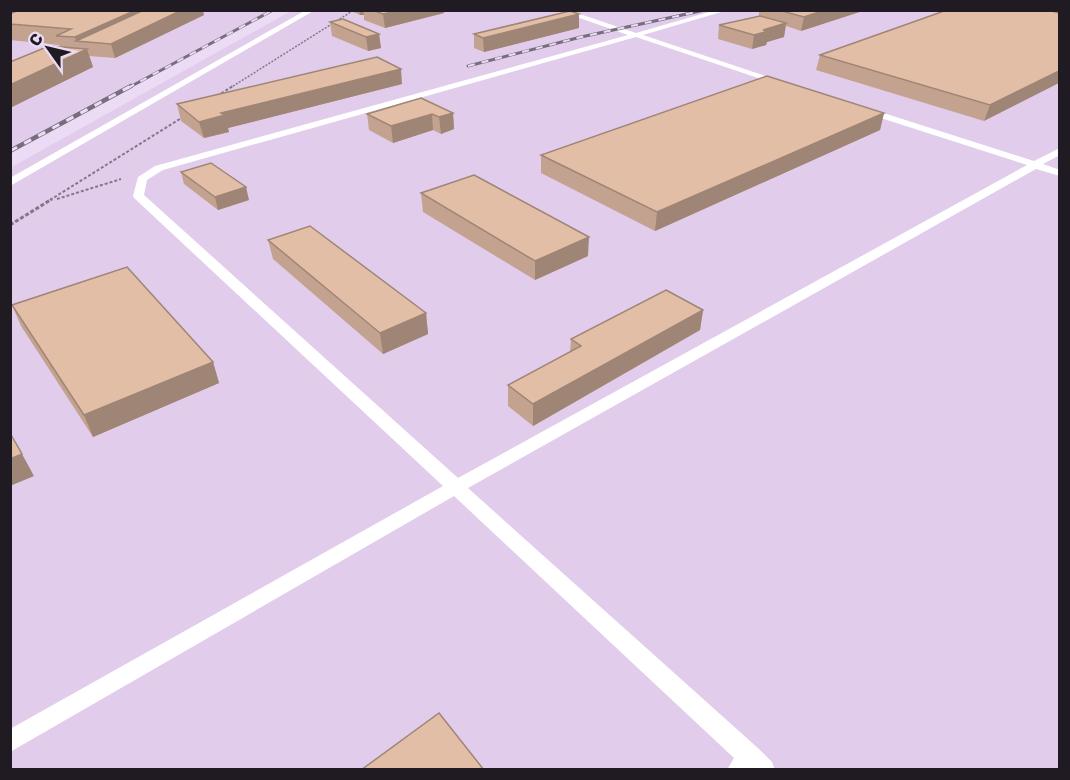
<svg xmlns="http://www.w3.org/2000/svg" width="1070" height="780" viewBox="0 0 1070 780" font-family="Rubik,sans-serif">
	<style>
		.built { fill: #e1ccec }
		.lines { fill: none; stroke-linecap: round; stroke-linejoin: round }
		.path-far2 { stroke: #827888; stroke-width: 1.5; stroke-dasharray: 2 1.5; stroke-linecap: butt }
		.path-far1 { stroke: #827888; stroke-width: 2; stroke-dasharray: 3 2; stroke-linecap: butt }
		.path { stroke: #827888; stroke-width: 3; stroke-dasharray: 4 2; stroke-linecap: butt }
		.service { fill: #fff; fill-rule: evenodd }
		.rail-far1-casing { stroke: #776d7c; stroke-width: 3 }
		.rail-casing { stroke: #776d7c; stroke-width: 4.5 }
		.rail-far1 { stroke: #ebdbf4; stroke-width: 2; stroke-dasharray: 7; stroke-linecap: butt }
		.rail { stroke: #ebdbf4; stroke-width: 3; stroke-dasharray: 8; stroke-linecap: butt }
		.wall { fill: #c3a390 }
		.shaded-wall { fill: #9f8575 }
		.building { fill: #e3bea7; stroke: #9f8575; stroke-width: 1.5 }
	</style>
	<rect width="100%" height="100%" fill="#ebdbf4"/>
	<path class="built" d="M11,11H268L11,150Z
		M291,11H1059V769H11L10,168Z"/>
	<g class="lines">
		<path class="path-far2" d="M230,88L354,10"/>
		<path class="path-far1" d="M217,96L233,86
			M57,199L121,179
			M50,200L183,117"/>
		<path class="path" d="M10,225L52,199"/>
		<path class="service" d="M306,10H315L10,186V178Z
			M557,10H568L636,33L716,10H728L643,35L786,83L779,85L636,37L163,170L147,180L144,195L458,478L1027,165L862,112V108H868L1034,161L1060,148V155L1043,164L1060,170V176L1036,169L468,488L759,749L772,762L775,770H727L734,758L454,496L10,752V729L443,486L134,198L133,196L138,177L155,166L628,35Z"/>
		<g class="rail-far1-casing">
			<path id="rail-far1" d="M468,66L581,37L705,10
				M128,88L273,10"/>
		</g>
		<g class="rail-casing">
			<path id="rail" d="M10,151L131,86"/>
		</g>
		<use href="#rail-far1" class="rail-far1"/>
		<use href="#rail" class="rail"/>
	</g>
	<path class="wall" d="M10,10L204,15L115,58L89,56L93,67L10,108V62L60,47L59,45L10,40Z
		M349,10H444V13L385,28L364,20V15H360Z
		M759,10H863L801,31L786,26L784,37L767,42L766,45L752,49L718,39L719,25L759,16Z
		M1048,10L984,121L816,70L820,55Z
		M330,22L379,34L381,48L368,51L332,36Z
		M579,28L484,52L474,48V34Z
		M402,84L228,128L229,132L204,138L181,121L177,104Z
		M453,113L454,129L441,134L433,130L393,143L369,130L367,114Z
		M884,113L880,130L655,231L541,173V155Z
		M181,172L249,200L218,210L184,184Z
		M421,193L588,256L535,280L423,212Z
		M268,240L426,313L428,334L383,354L273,259Z
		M12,305L213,362L219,383L93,437L21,326Z
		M703,310L700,330L533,426L508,406V385L570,352L571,339Z"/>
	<path class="shaded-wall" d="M136,10H173L76,41L75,37Z
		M182,10H203L204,15L115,58L111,44Z
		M359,10H363L364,15H360Z
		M400,10H444V13L385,28L383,14Z
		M825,10L863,11L801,31L804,17Z
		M579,14V28L484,52L483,38Z
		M786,23L784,37L767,42L766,45L752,49L754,35L763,30Z
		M379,34L381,48L368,51L366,37Z
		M87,49L93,67L10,108V85Z
		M401,69L402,84L228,128L229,132L204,138L199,122L221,113Z
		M1059,71V83L984,121L990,105Z
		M453,113L454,129L441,134L439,117Z
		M884,113L880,130L655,231L657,212Z
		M432,114L433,130L393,143L391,126Z
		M246,187L249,200L218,210L215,197Z
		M589,237L588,256L535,280V261Z
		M703,310L700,330L533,426V404Z
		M426,313L428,334L383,354L380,333Z
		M213,362L219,383L93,437L84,415Z
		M22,454L34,476L10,486V459Z"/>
	<path class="building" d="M19,10H136L75,37L56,36L71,29L10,24V14Z
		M144,10H182L111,44L76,41Z
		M372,10H400L383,14Z
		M778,10H825L804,17Z
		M947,10H1048L1059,13V71L990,105L820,55Z
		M570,11L579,14L483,38L474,34Z
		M760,16L786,23L763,30L769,31L754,35L719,25Z
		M343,19L379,34L366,37L330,22Z
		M49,46L87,49L10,85V62Z
		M377,57L401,69L221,113L225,115L199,122L177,104Z
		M767,76L884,113L657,212L541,155Z
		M421,98L453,113L439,117L432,114L391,126L367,114Z
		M211,163L246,187L215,197L181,172Z
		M474,175L589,237L535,261L421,193Z
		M310,226L426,313L380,333L268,240Z
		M127,267L213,362L84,415L12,305Z
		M666,290L703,310L533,404L508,385L581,346L571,339Z
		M10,433L22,454L10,459Z
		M439,713L484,770H361Z"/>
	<rect width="1070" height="780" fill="none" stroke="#201b23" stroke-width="24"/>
	<g transform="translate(48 48) rotate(304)" stroke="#ebdbf4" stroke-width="4.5" paint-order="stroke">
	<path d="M0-4.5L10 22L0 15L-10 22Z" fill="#201b23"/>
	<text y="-9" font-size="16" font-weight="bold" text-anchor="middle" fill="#201b23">С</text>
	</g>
</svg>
